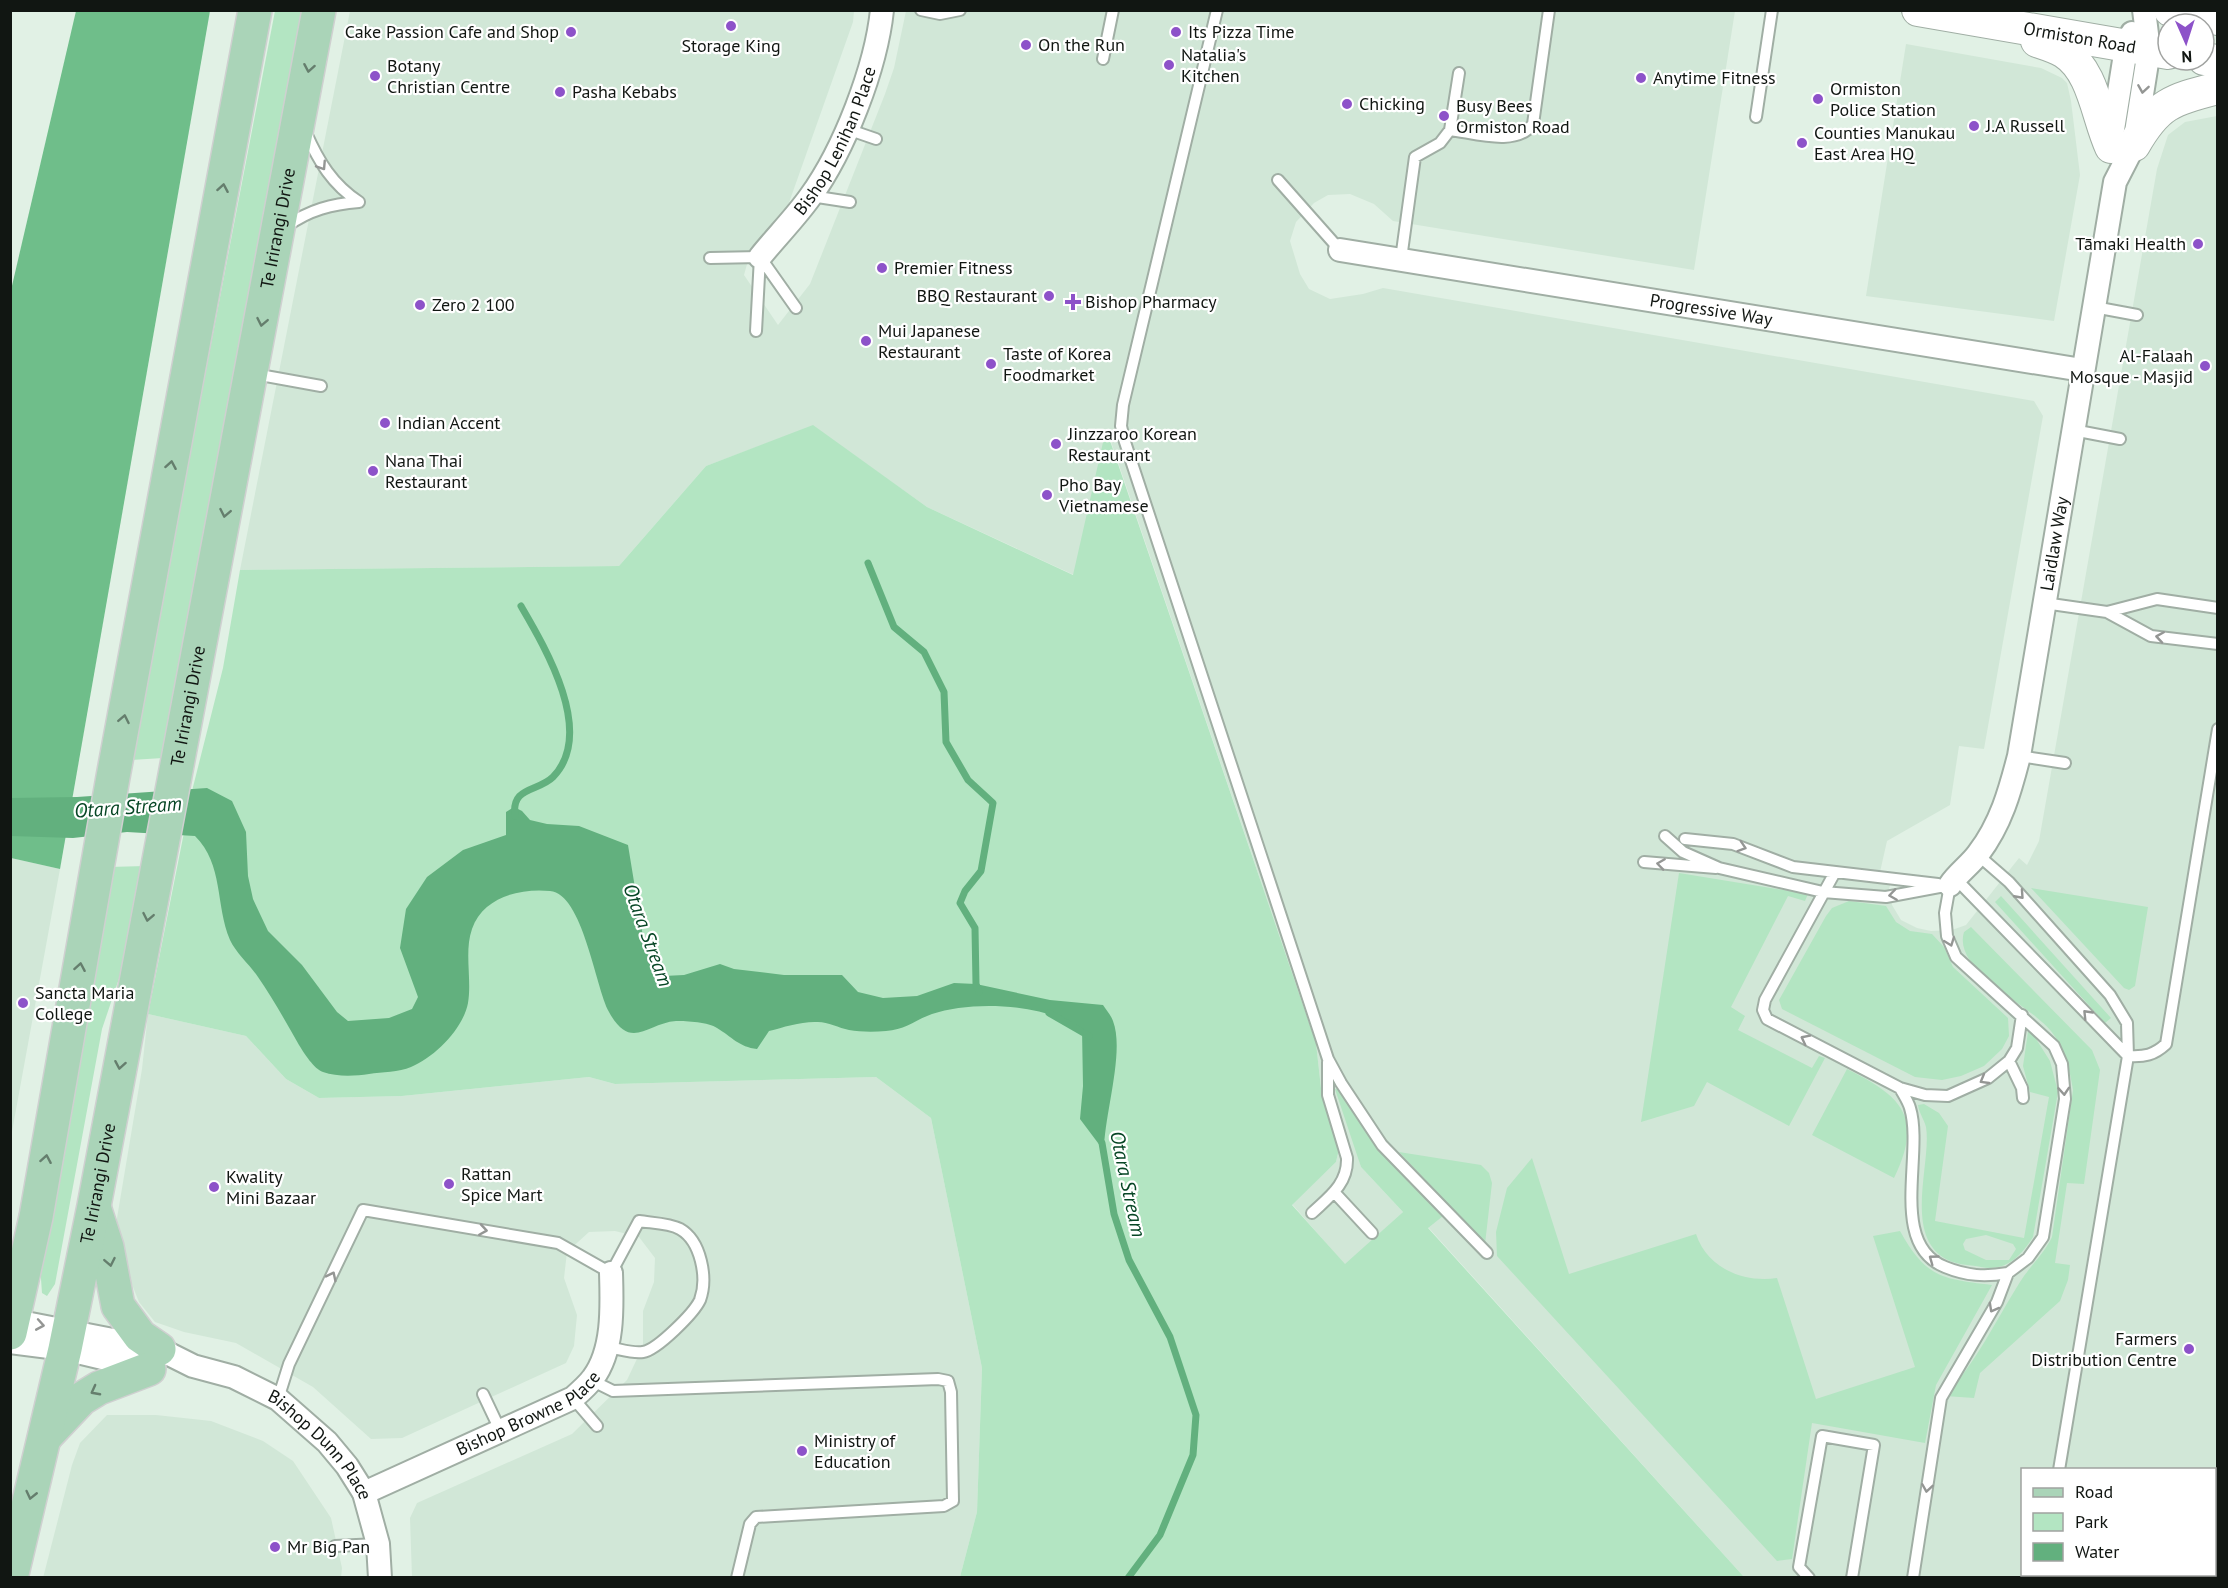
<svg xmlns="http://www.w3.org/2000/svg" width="2228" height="1588" viewBox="0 0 2228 1588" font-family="'PT Sans',sans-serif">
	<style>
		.built { fill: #d1e7d7; fill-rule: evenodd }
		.green { fill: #b3e5c2; fill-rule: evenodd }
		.forest { fill: #6fbe8a }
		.water { fill: #62b07e }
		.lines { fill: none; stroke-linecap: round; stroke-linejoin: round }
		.stream { stroke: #62b07e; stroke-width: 7 }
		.service-casing { stroke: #a0aea4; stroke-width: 14 }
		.minor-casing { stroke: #a0aea4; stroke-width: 26 }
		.secondary-casing { stroke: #a0aea4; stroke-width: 34 }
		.primary-casing { stroke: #cfd0d0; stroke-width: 36 }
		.service { stroke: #fff; stroke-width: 10 }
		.minor { stroke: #fff; stroke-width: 22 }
		.secondary { stroke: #fff; stroke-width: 32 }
		.primary { stroke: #aad4b8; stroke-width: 33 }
		.oneway { stroke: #657e6d }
		.oneway2 { stroke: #949694 }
		.poi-dot { fill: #8d52c9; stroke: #fff; stroke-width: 2 }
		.labels { text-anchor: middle; stroke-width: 4.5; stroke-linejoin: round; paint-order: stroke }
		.poi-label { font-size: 18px; fill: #111612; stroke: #fff; text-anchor: start }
		.street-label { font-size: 18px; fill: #111612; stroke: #fff }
		.water-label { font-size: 20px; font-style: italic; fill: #064625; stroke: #fff }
	</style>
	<rect width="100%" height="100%" fill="#e1f1e5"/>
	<path class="built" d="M350,11H854L853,22L785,214L751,250L744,275L778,325L810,284L885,94L894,68L906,11H1735L1694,270L1393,221L1374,204L1350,194L1328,195L1314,203L1296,222L1290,241L1300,274L1309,289L1330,299L1363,294L1383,288L2034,401L2043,416L1984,749L1959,746L1950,805L1887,841L1880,872L1893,874L1889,889L1892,905L1901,920L1917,928L1931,931L1952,930L1966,925L2019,858L2027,865L2039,841L2157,169L2168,135L2185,122L2217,116V1577H1744L1428,1227L1443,1215L1377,1147L1340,1089L1361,1167L1403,1212L1345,1265L1292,1204L1336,1162L1339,1149L1322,1097L1316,1043L1107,430L1074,575L927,507L813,426L706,466L619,566L240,570ZM2022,1470H2214V1574H2022Z
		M1906,44L2041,68L2062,78L2067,83L2071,101L2080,175L2054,321L1866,296Z
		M11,858L60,869L11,1137Z
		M148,1014L246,1036L286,1079L319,1098L402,1096L589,1077L615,1084L876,1077L931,1118L982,1368L977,1512L960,1577H412L410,1518L417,1503L572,1434L627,1380L643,1346V1311L654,1282L655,1258L639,1237L615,1231L589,1232L567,1252L564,1278L577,1315L574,1346L566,1363L402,1438L371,1439L313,1387L236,1343L184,1332L155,1322L139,1302L121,1257L116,1224L142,1069Z
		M107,1415H156L211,1421L263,1441L293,1461L331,1518L342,1568L341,1578H43L72,1465L80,1443Z"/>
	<path class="green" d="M275,11H307L163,758L131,760Z
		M813,425L927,507L1073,575L1106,429L1316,1043L1322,1097L1339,1149L1336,1162L1292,1205L1345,1264L1403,1212L1361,1167L1335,1089H1340L1377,1147L1443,1216L1428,1228L1744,1577H960L977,1512L982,1368L931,1118L876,1077L615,1084L589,1077L402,1096L319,1098L286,1079L246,1036L148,1014L193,787L223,668L240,570L619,566L706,466Z
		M145,866L132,940L102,1029L55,1284L47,1296L42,1293L40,1265L109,867Z
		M1679,873L1808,894L1805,901L1788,896L1731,1007L1745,1016L1738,1030L1812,1068L1819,1056L1825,1058L1789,1126L1707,1082L1694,1106L1641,1122Z
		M2031,888L2148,907L2135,986L2129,990L2124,988Z
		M2001,896L2111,1018L2105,1023L1995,902Z
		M1849,901L1886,906L1896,922L1910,931L1932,934L1944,947L1953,967L2008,1018L2009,1036L2002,1049L1984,1066L1961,1076L1942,1080L1915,1077L1782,1009L1779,1000L1826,916L1832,908Z
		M1971,927L2092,1050L2100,1070L2084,1184L2067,1183L2055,1263L2070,1265L2068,1280L2060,1301L1980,1373L1974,1398L1945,1396C1976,1363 1996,1320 2020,1282C2030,1266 2044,1254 2052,1237L2073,1090C2070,1070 2064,1047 2051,1031C2030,1005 1952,970 1964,932Z
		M2031,1031L2050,1061L2058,1092L2033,1237C2021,1256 2006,1272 1981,1267C1972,1265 1959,1265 1950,1261C1901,1239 1932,1164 1926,1127C1924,1119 1919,1113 1918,1105L1924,1104L1939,1113L1948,1126L1935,1221L2024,1238L2049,1097L2030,1092L2023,1066L2028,1032ZM1986,1235L2013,1244L2016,1249L2009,1260H1986L1965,1250L1963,1244L1966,1239Z
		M1847,1069C1901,1096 1924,1116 1894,1178L1812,1135Z
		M1399,1152L1481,1165L1489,1173L1492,1183L1485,1244Z
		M1532,1158L1569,1274L1696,1234C1707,1268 1743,1283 1777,1278L1816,1399L1915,1367L1873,1236L1900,1231C1926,1278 1942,1279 1992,1285L1936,1385L1925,1443L1812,1423L1792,1559L1777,1561L1497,1256L1496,1232L1507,1188Z"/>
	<path class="forest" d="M76,11H210L60,869L11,858V290Z"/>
	<path class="water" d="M207,788L232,801L246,832L248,876L253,899L268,931L302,965L337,1012L348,1021L389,1018L412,1009L418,997L400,948L406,909L427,877L463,850L506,835V812L514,807L522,811L530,820L547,824L579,826L628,845L644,943L652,968L664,976L684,975L720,964L734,969L784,975H842L858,992L883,998L917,996L954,983L976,984L1050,1000L1103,1005C1106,1010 1111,1015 1113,1021C1125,1052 1104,1115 1104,1151L1080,1119L1083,1086L1082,1029C1045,1004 974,1000 932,1014C915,1020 905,1030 886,1031C874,1032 860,1032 849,1030C839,1028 828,1022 818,1022C802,1021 784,1027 769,1031L757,1049C739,1047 732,1037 717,1028C709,1022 687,1021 676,1021C647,1023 631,1052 609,1012C595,986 583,894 550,891C520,888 483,897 472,929C464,952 472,979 468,1003C463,1029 435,1057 411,1067C399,1072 382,1072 369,1074C355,1076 337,1077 323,1072C314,1069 304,1053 299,1045C286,1022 273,999 258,977C250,965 236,953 230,940C215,904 224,865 195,836L127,832L73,838L11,836V798L77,797Z"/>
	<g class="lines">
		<path class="stream" d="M868,563L894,627L924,652L944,692L946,742L968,780L993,803L981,871L965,891L960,903L975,928L976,984L979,992
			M515,816C511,786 538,792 553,777C596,733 545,647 521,606
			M1049,1013L1089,1036
			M1102,1143L1114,1214L1129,1260L1170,1337L1196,1415L1193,1455L1160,1535L1128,1578"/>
		<g class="service-casing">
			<path id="service" d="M921,10L940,14L960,10
				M1217,10L1123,405L1121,426L1124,439L1328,1059L1341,1083L1382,1145L1487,1253
				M1103,59L1113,10
				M1756,117L1772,10
				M847,129L876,139
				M1450,130C1475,133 1516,147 1533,124L1549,10
				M306,133C319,162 332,184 359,202
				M1278,180L1340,250
				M811,196L850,202
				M287,226C309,210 332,204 359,202
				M760,257L796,308
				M710,258L760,257
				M1401,259L1415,157L1440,143L1450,130L1459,73
				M2094,307L2137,315
				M756,331L760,257
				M254,374L321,386
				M2073,430L2120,439
				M2044,603L2107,612L2151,636L2218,644
				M2107,612L2157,599L2218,608
				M2019,756L2065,763
				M1665,836L1683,852L1719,868L1823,892L1886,897L1950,885
				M1685,839L1733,844L1793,867L1938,884
				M1978,855L2009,882L2110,995L2127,1023L2128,1056
				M1644,862L1716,868
				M1834,874L1765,1000L1763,1010L1767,1019L1900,1088L1925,1095L1948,1096L1988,1078L2009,1061L2017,1048L2022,1015
				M1955,878L2128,1056
				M2009,1061L2022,1088L2023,1098
				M1900,1088C1903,1094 1908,1101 1910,1108C1924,1154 1888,1244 1945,1267C1967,1276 1985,1277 2008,1273
				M1334,1192L1372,1233
				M1312,1213C1329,1197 1348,1184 1347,1158L1328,1095V1062
				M591,1380L613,1391L938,1379L948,1381L951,1392L953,1501L944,1506L756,1517L750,1524L737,1578
				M483,1394L501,1432
				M573,1398L597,1426
				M278,1399L289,1364L363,1210L558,1243L611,1273L639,1221C651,1223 669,1223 680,1229C701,1241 708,1278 700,1300C694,1313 657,1350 643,1352C632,1354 617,1348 606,1347
				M2059,1470L2128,1056C2145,1057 2154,1055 2166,1044L2218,729
				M335,1546L378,1544
				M1809,1578L1799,1567L1822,1436L1874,1445L1852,1578
				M1913,1578L1941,1398L1997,1302L2008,1273L2028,1258L2043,1237L2065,1099L2062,1064L2054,1046L1956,957L1947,936L1945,913L1950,885
				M2041,1578V1574"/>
		</g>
		<g class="minor-casing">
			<g id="minor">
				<path d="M2111,142L2126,48L2132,33"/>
				<path id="s1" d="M1340,250L2082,370"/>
				<path id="s2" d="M760,257C776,237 795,218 810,197C844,150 876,68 882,10"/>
				<path id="s3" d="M1950,885C1958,873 1970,865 1978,854C2001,824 2010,791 2019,756L2115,182L2134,145L2149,50L2144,10"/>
				<path id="s4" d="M10,1320L159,1349L193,1366L234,1377L278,1399L327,1442L347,1466L364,1493L378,1544L380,1578"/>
				<path d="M10,1342L65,1349L149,1369"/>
				<path id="s5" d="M364,1493L573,1398C580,1392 588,1385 593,1378C614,1350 612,1306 611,1273"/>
			</g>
		</g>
		<g class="secondary-casing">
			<g id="secondary">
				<path id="s6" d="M1918,10L2168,53"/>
				<path d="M2170,10L2218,19"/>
				<path d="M2037,41C2046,44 2056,47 2064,52C2094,71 2097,117 2111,147"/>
				<path d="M2204,59L2218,61"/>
				<path d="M2134,145C2158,103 2172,100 2218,88"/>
			</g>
		</g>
		<g class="primary-casing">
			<g id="primary">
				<path d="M95,1210L107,1247L118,1306L140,1336L159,1349"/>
				<path d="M10,1333L36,1217L113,777L255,10"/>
				<path d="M45,1437L81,1399L99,1388L149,1369"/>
				<path id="s7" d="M11,1578L65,1349L94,1206L319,10"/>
			</g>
		</g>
		<use href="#service" class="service"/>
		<use href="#minor" class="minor"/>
		<use href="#secondary" class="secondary"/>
		<use href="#primary" class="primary"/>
	</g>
	<defs><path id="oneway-chevron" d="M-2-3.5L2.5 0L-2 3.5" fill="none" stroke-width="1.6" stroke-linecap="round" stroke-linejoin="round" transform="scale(1.5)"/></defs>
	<g class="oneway">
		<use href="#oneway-chevron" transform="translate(309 68) rotate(100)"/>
		<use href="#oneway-chevron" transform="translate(223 188) rotate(-80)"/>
		<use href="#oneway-chevron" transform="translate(262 322) rotate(101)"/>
		<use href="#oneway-chevron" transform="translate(171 465) rotate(-80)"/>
		<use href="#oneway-chevron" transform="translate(225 513) rotate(101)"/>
		<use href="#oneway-chevron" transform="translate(124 719) rotate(-79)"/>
		<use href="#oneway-chevron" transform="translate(148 917) rotate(101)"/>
		<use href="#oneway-chevron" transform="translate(80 967) rotate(-80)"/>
		<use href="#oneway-chevron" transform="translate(120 1065) rotate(100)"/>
		<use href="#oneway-chevron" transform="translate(46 1159) rotate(-80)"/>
		<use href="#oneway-chevron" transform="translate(110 1262) rotate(79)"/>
		<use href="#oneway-chevron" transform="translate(95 1391) rotate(152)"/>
		<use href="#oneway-chevron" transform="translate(31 1495) rotate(103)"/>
	</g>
	<g class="oneway2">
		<use href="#oneway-chevron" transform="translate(2143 89) rotate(99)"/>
		<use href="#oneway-chevron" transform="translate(322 166) rotate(57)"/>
		<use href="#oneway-chevron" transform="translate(2160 637) rotate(-171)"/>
		<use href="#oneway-chevron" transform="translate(1742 847) rotate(18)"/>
		<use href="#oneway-chevron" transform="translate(1661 864) rotate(-172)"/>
		<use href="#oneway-chevron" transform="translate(1893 895) rotate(172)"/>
		<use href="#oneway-chevron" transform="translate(2020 895) rotate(48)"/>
		<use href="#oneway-chevron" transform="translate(1950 942) rotate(69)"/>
		<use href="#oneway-chevron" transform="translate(2087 1014) rotate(-134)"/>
		<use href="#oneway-chevron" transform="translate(1805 1039) rotate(-153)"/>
		<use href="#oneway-chevron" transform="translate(1984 1080) rotate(150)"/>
		<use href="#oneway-chevron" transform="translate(2064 1091) rotate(86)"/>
		<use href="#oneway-chevron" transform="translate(483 1230) rotate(9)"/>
		<use href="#oneway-chevron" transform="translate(1933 1259) rotate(-144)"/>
		<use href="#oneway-chevron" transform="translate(332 1276) rotate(-64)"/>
		<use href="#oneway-chevron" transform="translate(1993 1308) rotate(119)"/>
		<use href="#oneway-chevron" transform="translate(40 1325) rotate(10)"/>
		<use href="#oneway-chevron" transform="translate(1927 1488) rotate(99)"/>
	</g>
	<g class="poi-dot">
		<circle cx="731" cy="26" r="6"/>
		<circle cx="571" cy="32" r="6"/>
		<circle cx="1176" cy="32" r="6"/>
		<circle cx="1026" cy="45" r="6"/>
		<circle cx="1169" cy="65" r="6"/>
		<circle cx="375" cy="76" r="6"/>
		<circle cx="1641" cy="78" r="6"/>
		<circle cx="560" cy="92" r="6"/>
		<circle cx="1818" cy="99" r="6"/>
		<circle cx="1347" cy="104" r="6"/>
		<circle cx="1444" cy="116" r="6"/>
		<circle cx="1974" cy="126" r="6"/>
		<circle cx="1802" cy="143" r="6"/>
		<circle cx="2198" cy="244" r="6"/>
		<circle cx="882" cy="268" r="6"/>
		<circle cx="1049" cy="296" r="6"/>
		<path d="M1070 293h6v6h6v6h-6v6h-6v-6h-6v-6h6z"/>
		<circle cx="420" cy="305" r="6"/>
		<circle cx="866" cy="341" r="6"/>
		<circle cx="991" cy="364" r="6"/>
		<circle cx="2205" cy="366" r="6"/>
		<circle cx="385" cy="423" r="6"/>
		<circle cx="1056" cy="444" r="6"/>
		<circle cx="373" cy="471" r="6"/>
		<circle cx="1047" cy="495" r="6"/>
		<circle cx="23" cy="1003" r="6"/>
		<circle cx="449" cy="1184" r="6"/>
		<circle cx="214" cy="1187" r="6"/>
		<circle cx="2189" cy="1349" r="6"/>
		<circle cx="802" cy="1451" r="6"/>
		<circle cx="275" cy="1547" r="6"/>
	</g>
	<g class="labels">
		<g class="poi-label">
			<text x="559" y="38" text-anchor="end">Cake Passion Cafe and Shop</text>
			<text x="1188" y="38">Its Pizza Time</text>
			<text x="1038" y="51">On the Run</text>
			<text x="731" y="52" text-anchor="middle">Storage King</text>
			<text x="1181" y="61">Natalia's<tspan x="1181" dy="21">Kitchen</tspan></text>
			<text x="387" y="72">Botany<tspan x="387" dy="21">Christian Centre</tspan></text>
			<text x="1653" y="84">Anytime Fitness</text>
			<text x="1830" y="95">Ormiston<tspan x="1830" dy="21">Police Station</tspan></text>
			<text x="572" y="98">Pasha Kebabs</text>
			<text x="1359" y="110">Chicking</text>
			<text x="1456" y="112">Busy Bees<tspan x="1456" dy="21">Ormiston Road</tspan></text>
			<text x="1986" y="132">J.A Russell</text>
			<text x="1814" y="139">Counties Manukau<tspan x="1814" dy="21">East Area HQ</tspan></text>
			<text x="2186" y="250" text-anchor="end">Tāmaki Health</text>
			<text x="894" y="274">Premier Fitness</text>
			<text x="1037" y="302" text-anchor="end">BBQ Restaurant</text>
			<text x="1085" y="308">Bishop Pharmacy</text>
			<text x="432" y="311">Zero 2 100</text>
			<text x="878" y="337">Mui Japanese<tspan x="878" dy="21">Restaurant</tspan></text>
			<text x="1003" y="360">Taste of Korea<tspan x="1003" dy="21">Foodmarket</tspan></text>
			<text x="2193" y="362" text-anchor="end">Al-Falaah<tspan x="2193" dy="21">Mosque - Masjid</tspan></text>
			<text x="397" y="429">Indian Accent</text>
			<text x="1068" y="440">Jinzzaroo Korean<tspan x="1068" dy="21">Restaurant</tspan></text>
			<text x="385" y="467">Nana Thai<tspan x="385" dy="21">Restaurant</tspan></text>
			<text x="1059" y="491">Pho Bay<tspan x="1059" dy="21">Vietnamese</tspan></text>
			<text x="35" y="999">Sancta Maria<tspan x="35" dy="21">College</tspan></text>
			<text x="461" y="1180">Rattan<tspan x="461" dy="21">Spice Mart</tspan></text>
			<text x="226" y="1183">Kwality<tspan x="226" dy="21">Mini Bazaar</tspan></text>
			<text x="2177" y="1345" text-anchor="end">Farmers<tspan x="2177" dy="21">Distribution Centre</tspan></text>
			<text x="814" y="1447">Ministry of<tspan x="814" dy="21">Education</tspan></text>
			<text x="287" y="1553">Mr Big Pan</text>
		</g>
		<g class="street-label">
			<text dy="6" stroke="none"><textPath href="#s6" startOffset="164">Ormiston Road</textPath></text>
			<text dy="6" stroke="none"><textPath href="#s2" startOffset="140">Bishop Lenihan Place</textPath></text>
			<text dy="6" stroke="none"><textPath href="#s7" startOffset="1376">Te Irirangi Drive</textPath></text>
			<text dy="6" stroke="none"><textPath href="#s1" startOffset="376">Progressive Way</textPath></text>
			<text dy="6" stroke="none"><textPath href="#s3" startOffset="364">Laidlaw Way</textPath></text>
			<text dy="6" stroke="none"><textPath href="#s7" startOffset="890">Te Irirangi Drive</textPath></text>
			<text dy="6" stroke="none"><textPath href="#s7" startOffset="404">Te Irirangi Drive</textPath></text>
			<text dy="6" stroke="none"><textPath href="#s5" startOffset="183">Bishop Browne Place</textPath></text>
			<text dy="6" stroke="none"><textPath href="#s4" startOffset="344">Bishop Dunn Place</textPath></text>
		</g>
		<g class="water-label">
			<text transform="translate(128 807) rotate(-4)" y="7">Otara Stream</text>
			<text transform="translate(648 935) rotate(70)" y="7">Otara Stream</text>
			<text transform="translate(1128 1184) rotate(78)" y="7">Otara Stream</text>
		</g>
	</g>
	<rect width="2228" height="1588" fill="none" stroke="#111612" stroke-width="24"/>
	<rect x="2021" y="1468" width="195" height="108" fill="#ffffff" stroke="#a0a2a0" stroke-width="1.5"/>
	<rect x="2033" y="1488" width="30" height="9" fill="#aad4b8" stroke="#a0a2a0" stroke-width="1.5"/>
	<text x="2075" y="1498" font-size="18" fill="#111612">Road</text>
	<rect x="2033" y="1513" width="30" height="18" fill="#b3e5c2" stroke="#a0a2a0" stroke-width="1.5"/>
	<text x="2075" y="1528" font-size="18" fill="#111612">Park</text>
	<rect x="2033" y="1543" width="30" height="18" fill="#62b07e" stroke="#a0a2a0" stroke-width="1.5"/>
	<text x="2075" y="1558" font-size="18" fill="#111612">Water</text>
	<g transform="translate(2186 42) rotate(177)"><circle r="28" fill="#ffffff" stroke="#a0a2a0" stroke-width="1.5"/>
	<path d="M0-4.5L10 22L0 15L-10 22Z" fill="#8d52c9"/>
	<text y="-9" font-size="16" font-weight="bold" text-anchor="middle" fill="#111612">N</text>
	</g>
</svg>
